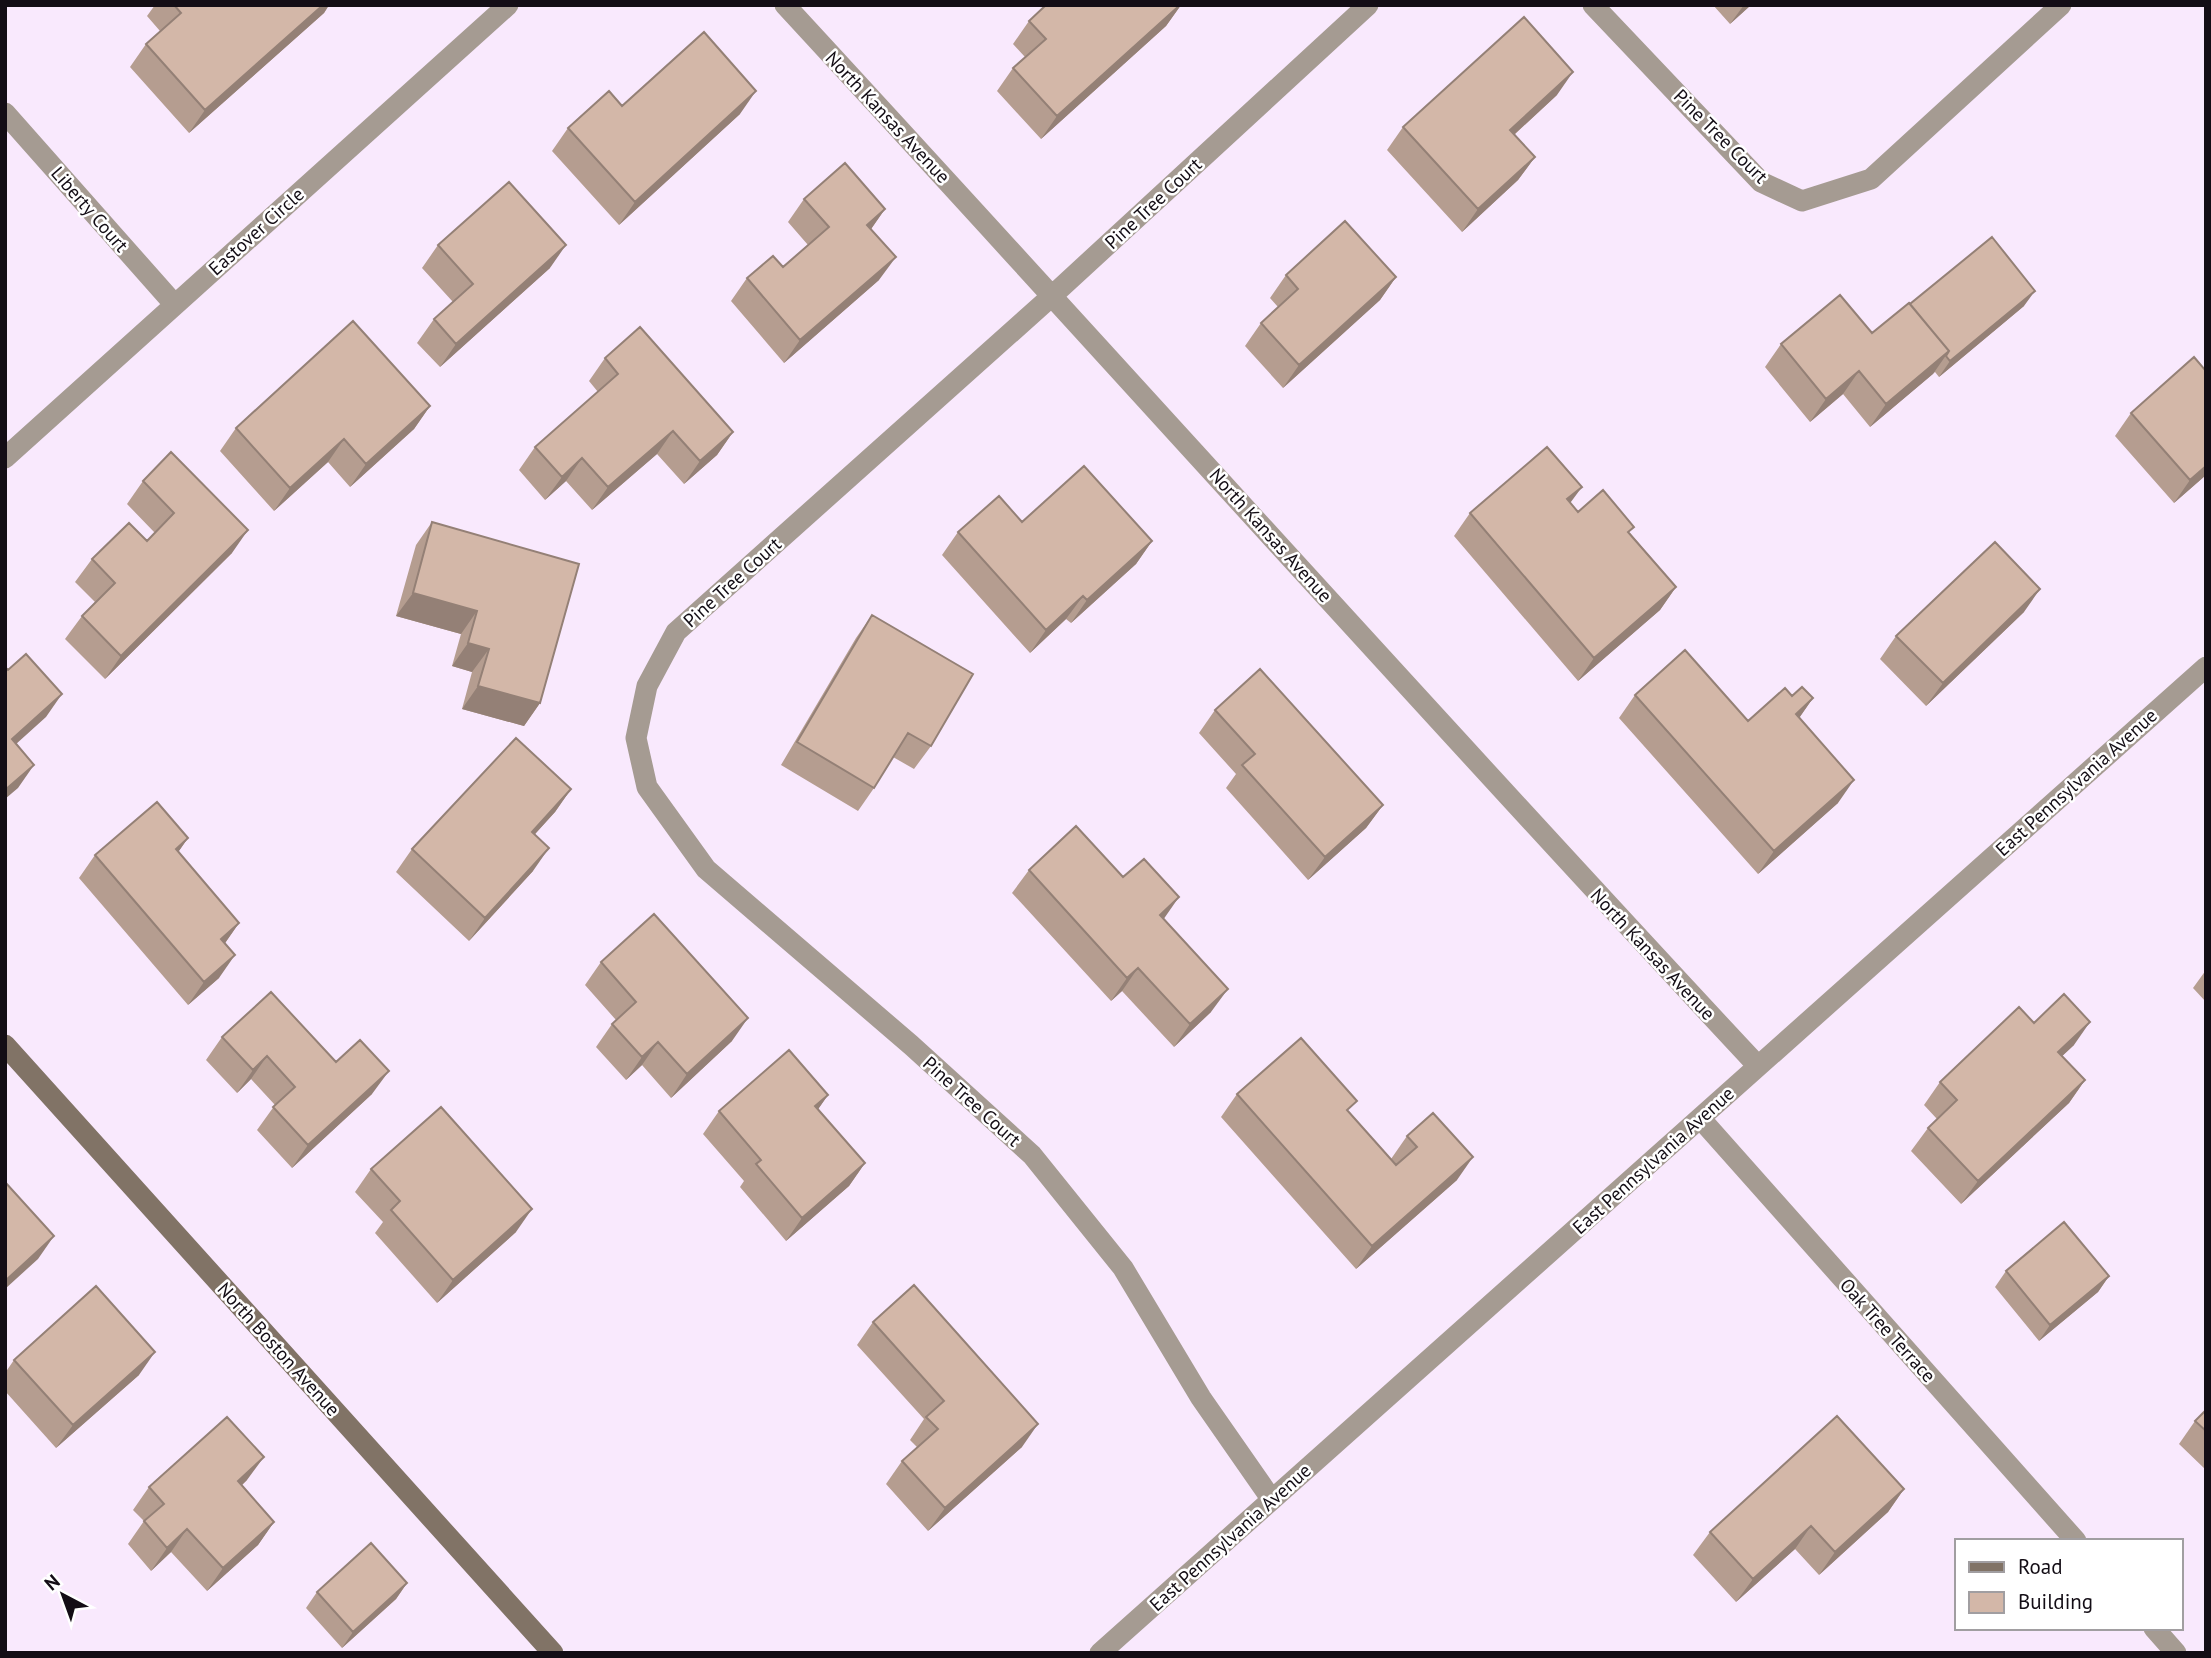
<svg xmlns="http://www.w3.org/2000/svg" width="2211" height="1658" viewBox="0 0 2211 1658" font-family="'PT Sans',sans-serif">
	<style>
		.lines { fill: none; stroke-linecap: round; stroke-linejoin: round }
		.street { stroke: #a59b92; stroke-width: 21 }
		.secondary { stroke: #817366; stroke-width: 21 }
		.wall { fill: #b59d90 }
		.shaded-wall { fill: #948076 }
		.building { fill: #d3b7a8; stroke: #948076; stroke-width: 2 }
		.labels { text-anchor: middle; stroke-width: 5; stroke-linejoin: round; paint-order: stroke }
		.street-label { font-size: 19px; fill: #130d15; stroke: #fff }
	</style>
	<rect width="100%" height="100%" fill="#f9e9fd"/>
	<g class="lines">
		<path class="street" d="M785,5C1110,357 1430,715 1757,1065
			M1593,5L1761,182L1802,201L1871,179L2061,5
			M5,113L175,305
			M5,458L508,5
			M1700,1118L2076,1541
			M1272,1500L1201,1398L1123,1268L1032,1155L911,1045L706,869L647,787L636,738L647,686L676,632L1053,295L1368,5
			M2154,1628L2176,1653
			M1100,1653L2206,667"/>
		<path class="secondary" d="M5,1045L553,1653"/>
	</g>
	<path class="wall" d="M155,5H329L324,13L189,133L130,67L146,44L160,31L147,16Z
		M1046,5H1181L1166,26L1041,139L997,91L1013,68L1025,57L1013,44L1029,21Z
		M1713,5H1751L1730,24Z
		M1557,95L1514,135L1535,157L1518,180L1462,232L1387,150L1403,127Z
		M622,106L740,114L619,225L552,151L568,128Z
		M804,199L885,209L871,229L879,280L784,363L731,301L747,278L783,267L808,245L788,222Z
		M438,245L550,268L440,367L417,343L434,319L453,302L422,268Z
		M1286,275L1396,277L1380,300L1283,388L1245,346L1261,323L1278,307L1270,298Z
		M1910,304L2024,306L1939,377L1935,372L1870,427L1843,394L1810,422L1765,367L1781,344L1872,333Z
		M605,358L733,432L717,455L684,484L657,454L592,510L566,481L545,500L519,470L535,447L598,392L589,381Z
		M2206,371V475L2174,503L2115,436L2131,413Z
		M430,406L414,429L350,487L328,462L274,511L220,451L236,428Z
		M143,481L232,553L105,679L65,639L82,616L95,602L75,582L92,559L147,541L155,533L127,504Z
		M1570,503L1578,512L1630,533L1676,587L1660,610L1578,681L1454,536L1470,513Z
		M432,522L540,703L524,726L462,709L472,672L452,666L461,634L396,616L416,545Z
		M1022,522L1152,541L1136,564L1071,623L1066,619L1030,653L942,555L958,532Z
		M2024,612L1926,706L1880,659L1896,636Z
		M872,615L931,746L914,769L893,757L874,788L858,811L781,765L856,638Z
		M1635,695L1748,721L1792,696L1813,698L1799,718L1838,803L1758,874L1619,718Z
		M1215,710L1383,805L1366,828L1308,880L1226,788L1236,774L1199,733Z
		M571,789L555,812L535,834L533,871L469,941L396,872L412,849Z
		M188,838L178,852L239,923L225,943L219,978L188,1005L79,878L95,855Z
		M1029,870L1123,877L1163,919L1211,1012L1174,1047L1122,991L1111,1001L1012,893Z
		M601,962L732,1041L671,1098L642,1065L626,1080L596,1047L612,1024L616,1020L585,985Z
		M2206,970V1002L2193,988Z
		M2034,1023L2074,1045L2062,1056L2085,1080L2069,1103L1961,1204L1911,1151L1928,1128L1937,1119L1924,1105L1940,1082Z
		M222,1037L336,1062L372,1094L292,1168L257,1130L275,1105L251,1079L237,1093L206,1060Z
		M1237,1094L1349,1112L1396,1165L1391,1159L1407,1136L1457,1180L1356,1269L1221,1117Z
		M828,1095L818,1109L865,1163L849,1186L786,1241L740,1187L744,1181L703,1134L719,1111Z
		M371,1169L516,1232L437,1303L375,1233L383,1222L355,1192Z
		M2006,1271L2109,1276L2098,1292L2039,1341L1995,1287Z
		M873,1322L1022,1447L928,1531L886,1484L902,1461L917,1447L910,1440L924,1419L857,1345Z
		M14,1360L139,1375L56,1448L5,1391V1373Z
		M2206,1410V1470L2179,1444L2195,1421Z
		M247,1480L242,1485L274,1522L258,1545L207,1591L171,1552L151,1571L128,1544L144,1521L133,1510L149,1487Z
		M1904,1489L1888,1512L1819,1575L1795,1549L1736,1602L1693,1555L1710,1532Z
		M407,1583L396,1599L342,1648L306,1608L317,1592Z"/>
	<path class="shaded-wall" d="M323,5H329L324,13L189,133L205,110Z
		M1180,5H1181L1166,26L1041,139L1057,116Z
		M1744,5H1751L1730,24Z
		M1573,72L1557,95L1494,153L1510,130Z
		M756,91L740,114L619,225L635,202Z
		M1535,157L1518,180L1462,232L1478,209Z
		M885,209L869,232L867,225Z
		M566,245L550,268L440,367L456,344Z
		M896,257L879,280L784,363L800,340Z
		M1396,277L1380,300L1283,388L1299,365Z
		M2035,291L2024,306L1939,377L1950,361Z
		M1949,351L1933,374L1870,427L1886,404Z
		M1859,371L1843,394L1810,422L1826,399Z
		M430,406L414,429L350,487L366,464Z
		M673,431L657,454L592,510L608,487Z
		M733,432L717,455L684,484L700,461Z
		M344,439L328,462L274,511L290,488Z
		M582,458L566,481L545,500L562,477Z
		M2206,466V475L2174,503L2190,480Z
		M1582,487L1565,510L1567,499Z
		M248,530L232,553L105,679L121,656Z
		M1152,541L1136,564L1071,623L1087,600Z
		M1676,587L1660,610L1578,681L1594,658Z
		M2040,589L2024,612L1926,706L1943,683Z
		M413,593L477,611L461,634L396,616Z
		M1083,596L1066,619L1030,653L1046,630Z
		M468,643L489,649L472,672L452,666Z
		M478,686L540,703L524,726L462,709Z
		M62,694L46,717L5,754L12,739Z
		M1813,698L1797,721L1796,714Z
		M34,765L18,788L5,799V790Z
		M1854,780L1838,803L1758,874L1774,851Z
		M571,789L555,812L516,855L532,832Z
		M1383,805L1366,828L1308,880L1325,857Z
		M188,838L172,861L176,849Z
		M549,848L533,871L469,941L485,918Z
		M1179,897L1163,920L1160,915Z
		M239,923L223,946L221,939Z
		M235,955L219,978L188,1005L204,982Z
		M1138,968L1122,991L1111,1001L1127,978Z
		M1228,989L1211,1012L1174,1047L1190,1024Z
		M748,1018L732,1041L671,1098L687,1074Z
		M2090,1022L2074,1045L2042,1075L2058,1052Z
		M658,1042L642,1065L626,1080L642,1057Z
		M267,1056L251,1079L237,1093L253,1070Z
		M389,1071L372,1094L292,1168L308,1145Z
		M2085,1080L2069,1103L1961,1204L1978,1181Z
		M828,1095L812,1118L815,1106Z
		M1473,1157L1457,1180L1356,1269L1372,1246Z
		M865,1163L849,1186L786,1241L802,1218Z
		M532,1209L516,1232L437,1303L453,1280Z
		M54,1236L38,1259L5,1289V1281Z
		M2109,1276L2098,1292L2039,1341L2050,1325Z
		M155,1352L139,1375L56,1448L73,1425Z
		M1038,1424L1022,1447L928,1531L945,1508Z
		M264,1457L247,1480L222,1504L238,1481Z
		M1904,1489L1888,1512L1819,1575L1835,1552Z
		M274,1522L258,1545L207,1591L223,1568Z
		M1811,1526L1795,1549L1736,1602L1753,1579Z
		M187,1529L171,1552L151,1571L167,1548Z
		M407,1583L396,1599L342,1648L353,1632Z"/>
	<path class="building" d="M174,5H323L205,110L146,44L181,13Z
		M1046,5H1180L1057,116L1013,68L1046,39L1029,21Z
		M1524,17L1573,72L1510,130L1535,157L1478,209L1403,127Z
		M704,32L756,91L635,202L568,128L609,91L622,106Z
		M845,163L885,209L867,225L896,257L800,340L747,278L773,256L783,267L829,227L804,199Z
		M509,182L566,245L456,344L434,319L473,284L438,245Z
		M1345,221L1396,277L1299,365L1261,323L1298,289L1286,275Z
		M1992,237L2035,291L1950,361L1946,356L1949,351L1910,304Z
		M1840,295L1872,333L1909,303L1949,351L1886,404L1859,371L1826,399L1781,344Z
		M353,321L430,406L366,464L344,439L290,488L236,428Z
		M640,327L733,432L700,461L673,431L608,487L582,458L562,477L535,447L618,374L605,358Z
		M2194,357L2206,371V466L2190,480L2131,413Z
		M1547,447L1582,487L1567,499L1578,512L1603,490L1634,527L1628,532L1676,587L1594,658L1470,513Z
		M171,452L248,530L121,656L82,616L115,583L92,559L129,523L147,541L174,513L143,481Z
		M1084,466L1152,541L1087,600L1083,596L1046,630L958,532L999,496L1022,522Z
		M432,522L579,564L540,703L478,686L489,649L468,643L477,611L413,593Z
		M1995,542L2040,589L1943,683L1896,636Z
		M872,615L973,674L931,746L908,733L874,788L797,742Z
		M1685,650L1748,721L1785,688L1792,696L1802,687L1813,698L1796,714L1854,780L1774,851L1635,695Z
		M26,654L62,694L12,739L34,765L5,790V667L8,670Z
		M1260,669L1383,805L1325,857L1242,765L1255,754L1215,710Z
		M516,738L571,789L532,832L549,848L485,918L412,849Z
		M157,802L188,838L176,849L239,923L221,939L235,955L204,982L95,855Z
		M1076,826L1123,877L1144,859L1179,897L1160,915L1228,989L1190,1024L1138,968L1127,978L1029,870Z
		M654,914L748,1018L687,1074L658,1042L642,1057L612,1024L636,1002L601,962Z
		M271,992L336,1062L360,1040L389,1071L308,1145L273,1107L295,1087L267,1056L253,1070L222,1037Z
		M2064,994L2090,1022L2058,1052L2085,1080L1978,1181L1928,1128L1957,1100L1940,1082L2019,1007L2034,1023Z
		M1301,1038L1357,1101L1347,1110L1396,1165L1417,1147L1407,1136L1433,1113L1473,1157L1372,1246L1237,1094Z
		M789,1050L828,1095L815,1106L865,1163L802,1218L756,1164L761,1160L719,1111Z
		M441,1107L532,1209L453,1280L391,1210L400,1201L371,1169Z
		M5,1182L54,1236L5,1281Z
		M2064,1222L2109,1276L2050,1325L2006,1271Z
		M914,1285L1038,1424L945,1508L902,1461L938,1429L926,1417L944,1401L873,1322Z
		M96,1286L155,1352L73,1425L14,1360Z
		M2206,1410V1431L2195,1421Z
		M1837,1416L1904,1489L1835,1552L1811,1526L1753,1579L1710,1532Z
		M227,1417L264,1457L238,1481L274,1522L223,1568L187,1529L167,1548L144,1521L164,1504L149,1487Z
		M371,1543L407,1583L353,1632L317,1592Z"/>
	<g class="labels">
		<g class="street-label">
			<text transform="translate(888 117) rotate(47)" y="7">North Kansas Avenue</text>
			<text transform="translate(1721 136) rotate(45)" y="7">Pine Tree Court</text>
			<text transform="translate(1153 203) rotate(-43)" y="7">Pine Tree Court</text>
			<text transform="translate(90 209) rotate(49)" y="7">Liberty Court</text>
			<text transform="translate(256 231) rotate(-42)" y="7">Eastover Circle</text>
			<text transform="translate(1271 535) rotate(48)" y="7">North Kansas Avenue</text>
			<text transform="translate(732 582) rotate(-42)" y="7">Pine Tree Court</text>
			<text transform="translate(2076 782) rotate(-42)" y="7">East Pennsylvania Avenue</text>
			<text transform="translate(1653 954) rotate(47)" y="7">North Kansas Avenue</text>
			<text transform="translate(972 1101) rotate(42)" y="7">Pine Tree Court</text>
			<text transform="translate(1653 1160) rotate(-42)" y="7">East Pennsylvania Avenue</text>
			<text transform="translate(1888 1330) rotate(48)" y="7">Oak Tree Terrace</text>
			<text transform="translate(279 1349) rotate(48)" y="7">North Boston Avenue</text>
			<text transform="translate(1230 1537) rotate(-42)" y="7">East Pennsylvania Avenue</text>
		</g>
	</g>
	<rect width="2211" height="1658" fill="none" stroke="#130d15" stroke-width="14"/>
	<rect x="1955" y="1539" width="228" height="91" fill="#ffffff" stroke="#a19ea1" stroke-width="2"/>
	<rect x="1969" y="1562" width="35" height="10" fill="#817366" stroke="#a19ea1" stroke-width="2"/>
	<text x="2018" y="1574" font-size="21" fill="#130d15">Road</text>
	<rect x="1969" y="1592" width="35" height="21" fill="#d3b7a8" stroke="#a19ea1" stroke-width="2"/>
	<text x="2018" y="1609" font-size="21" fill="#130d15">Building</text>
	<g transform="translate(63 1595) rotate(319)" stroke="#ffffff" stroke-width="5" paint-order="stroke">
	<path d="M0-5L12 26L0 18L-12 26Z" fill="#130d15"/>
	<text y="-10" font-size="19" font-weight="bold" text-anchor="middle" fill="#130d15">N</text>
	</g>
</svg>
